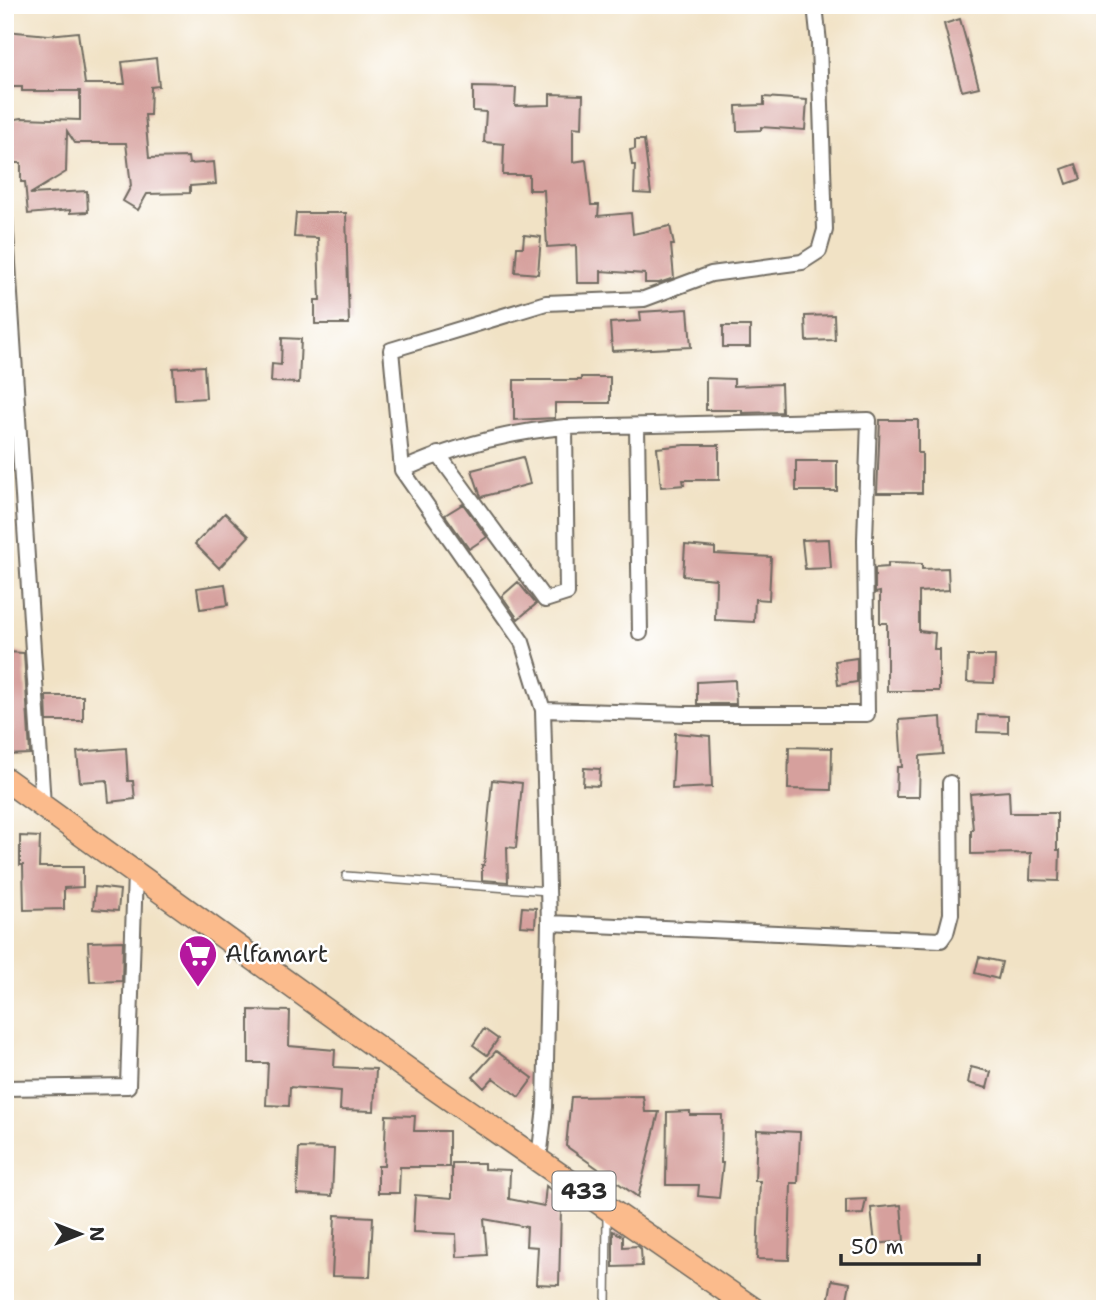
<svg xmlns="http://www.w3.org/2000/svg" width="1110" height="1314" viewBox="0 0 1110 1314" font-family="'Shantell Sans',sans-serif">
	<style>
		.building { fill: #d6a09d }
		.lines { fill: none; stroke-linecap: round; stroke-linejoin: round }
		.lane-casing { stroke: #706b61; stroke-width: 10 }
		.street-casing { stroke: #706b61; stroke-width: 18 }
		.primary-casing { stroke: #706b61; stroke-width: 26 }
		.lane { stroke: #fff; stroke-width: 7 }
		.street { stroke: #fff; stroke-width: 14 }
		.primary { stroke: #fbbb8c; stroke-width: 23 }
		.labels { text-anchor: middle; stroke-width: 5; stroke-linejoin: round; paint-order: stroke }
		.shield { fill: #fff; stroke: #6b6b6b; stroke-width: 2 }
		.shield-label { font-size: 23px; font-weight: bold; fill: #2b2b2b }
		.poi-label { font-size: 24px; fill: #2b2b2b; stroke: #fff; text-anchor: start }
	</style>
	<rect width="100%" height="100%" fill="#fff"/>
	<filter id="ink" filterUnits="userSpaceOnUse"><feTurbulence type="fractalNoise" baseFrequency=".0143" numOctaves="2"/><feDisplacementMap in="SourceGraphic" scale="14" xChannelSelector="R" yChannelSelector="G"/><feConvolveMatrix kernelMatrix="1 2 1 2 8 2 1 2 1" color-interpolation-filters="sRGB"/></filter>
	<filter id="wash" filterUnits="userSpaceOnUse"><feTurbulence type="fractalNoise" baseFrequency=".00686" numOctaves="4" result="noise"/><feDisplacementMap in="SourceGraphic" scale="28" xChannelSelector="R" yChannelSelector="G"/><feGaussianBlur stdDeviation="1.57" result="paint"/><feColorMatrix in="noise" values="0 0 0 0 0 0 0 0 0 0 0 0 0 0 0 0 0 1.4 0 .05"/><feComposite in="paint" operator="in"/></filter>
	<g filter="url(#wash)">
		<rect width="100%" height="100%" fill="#f1e2c5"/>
		<g id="blocks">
			<path class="building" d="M960,19L979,87L962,91L944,24Z
				M5,31L49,35L78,32L85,84H125L122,62L156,58L159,86L151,87L150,115H145L149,158L188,157L189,164L214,162L216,184L190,186V193L147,194L138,210L123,201L131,186L126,143H75L67,131L66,172L30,194L87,191L88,212L70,213V210L28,214L25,182H21V163H5V149H10L9,120L22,118L80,120V91H22V87H10V84H5Z
				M473,87L516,88L515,106L550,105V94L583,95L582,128L573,127V162L586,160L591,205H599L598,216L631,213L633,234L670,226L674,245H671L674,278L659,283H645V274L601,271V283H577L576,245L547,247L544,190H529V175H503L504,144L484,142L486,112L473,111Z
				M764,97L807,100L805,130L761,127V130L737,131L736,106L764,105Z
				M635,140H644L651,194L634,193L635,165H632L630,150L635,149Z
				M1076,164L1081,179L1067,184L1062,169Z
				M296,213H346L349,324H315V300H320L318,238L294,237Z
				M524,235L541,237L538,274L515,272L517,247H523Z
				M688,309L691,347L612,351L610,323L641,321L640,312Z
				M834,315L835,340L806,341L805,316Z
				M723,326H750V347H723Z
				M282,338L301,339L299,383L271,382L272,364L281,365Z
				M204,366L206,398L175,400L173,368Z
				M581,377H610V403H555V418L514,420V380H581Z
				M706,378L734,379V386L781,384L782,412L742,413V410H706Z
				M880,420H918V453H922V493H877Z
				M685,445H719V480H683L684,485L661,487L657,448Z
				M523,457L530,484L481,497L472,470Z
				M796,461H837V491H796Z
				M463,504L487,537L469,549L445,515Z
				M225,513L249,536L219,568L195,544Z
				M829,539L831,568L805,569L802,540Z
				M685,545L715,548V554L771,557L769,600L755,599L754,622L715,620L716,579L683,576Z
				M888,563L922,564V569L948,568L949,590L919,592V631L935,633L934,649H939V691H887V623H880V592L875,593V568L888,567Z
				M518,582L536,604L518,619L502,596Z
				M225,584L228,605L200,609L197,588Z
				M5,652L24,653L30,754L5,755V733L13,732L9,667H5Z
				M968,656H995L994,683L967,682Z
				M857,658V682L838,685L835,661Z
				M735,680L736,704H697V682Z
				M46,696H83V721H47Z
				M978,715L1008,716V733L977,732Z
				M941,717L943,754L920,756L919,797H896L897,767H902L899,720Z
				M675,733L710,736L712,787L672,789Z
				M789,747L832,748L831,790L788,789Z
				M126,748L128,781H133L135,799L109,802L107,780L80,782L77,752Z
				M584,768L600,769L599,786L583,785Z
				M492,780L522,783L516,848L507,847L508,882L482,880V865H484Z
				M1009,791L1010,813H1057V850H1060L1059,881L1030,880L1031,853L971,854V830H973L970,794Z
				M20,836L40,837L39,867H83V887L64,888V909L24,910L23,865H20Z
				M95,887L120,890L118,911L93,909Z
				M522,907L536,908L535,927L520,926Z
				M123,941L122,981L90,982L88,942Z
				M979,957L1002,962L998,979L975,973Z
				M249,1010L290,1011L289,1046L335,1050L334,1067L376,1069L374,1111L340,1110L341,1091L290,1087L289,1106L266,1105L268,1063H249Z
				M484,1029L498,1039L487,1055L473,1045Z
				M496,1051L533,1078L519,1097L493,1078L484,1088L473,1077Z
				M971,1067L991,1072L987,1088L968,1083Z
				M643,1096L645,1112H659L638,1197L566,1146L571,1097Z
				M690,1111V1115H722L721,1163H723L719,1198L698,1196L699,1185H666L667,1112Z
				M386,1115L415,1116L414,1131H449V1167H400L399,1193H378V1166H384Z
				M757,1130L800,1132L798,1183H791L789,1260L757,1259L760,1181H755Z
				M299,1148L334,1149L332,1196L297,1194Z
				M452,1163H484V1169L510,1170L509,1199L544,1206L546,1186L560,1197L558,1209H561L559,1285L536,1284L538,1247L526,1246L527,1227L484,1219L487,1255L457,1257L456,1234L413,1232L415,1195L452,1198Z
				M866,1199L863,1214L846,1215V1200Z
				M901,1205L904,1241L875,1244L871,1208Z
				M335,1215L373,1217L370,1277L332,1276Z
				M613,1231L623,1236V1247L638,1246L641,1249L642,1266L613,1267Z
				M832,1280L850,1283L845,1309H827Z"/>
		</g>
	</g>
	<g filter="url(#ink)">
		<use href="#blocks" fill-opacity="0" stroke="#706b61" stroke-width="2"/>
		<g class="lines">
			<g class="lane-casing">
				<path id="lane" d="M346,876L548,891
					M606,1309L607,1215"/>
			</g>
			<g class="street-casing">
				<path id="street" d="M5,217L43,805
					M637,426L640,633
					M438,454L545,600L567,593L565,427
					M402,470C453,447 509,432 565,427L869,420L865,540L867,714H686L543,710
					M549,923L941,940L946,933L951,914L950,783
					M5,1088L128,1086L135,872
					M539,1159L545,1107L549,923L543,710L522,642L402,470L391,350L546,303L644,299L711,274L802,262L819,251L825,230L819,43L815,5"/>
			</g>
			<g class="primary-casing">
				<path id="primary" d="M5,779L414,1074L753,1309"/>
			</g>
			<use href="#lane" class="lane"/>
			<use href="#street" class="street"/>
			<use href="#primary" class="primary"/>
		</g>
	</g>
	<defs>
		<g id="supermarket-pin" transform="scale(2.0125)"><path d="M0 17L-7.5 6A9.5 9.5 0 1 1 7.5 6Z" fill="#b5179e" stroke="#fff"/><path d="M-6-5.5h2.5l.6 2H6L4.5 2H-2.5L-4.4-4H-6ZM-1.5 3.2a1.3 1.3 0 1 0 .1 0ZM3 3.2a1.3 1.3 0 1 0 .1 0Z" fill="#fff"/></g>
	</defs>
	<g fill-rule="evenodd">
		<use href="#supermarket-pin" x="198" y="954"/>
	</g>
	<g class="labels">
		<rect class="shield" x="552.5" y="1171.5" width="63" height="39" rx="5"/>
		<g class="shield-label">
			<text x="584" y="1199">433</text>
		</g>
		<g class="poi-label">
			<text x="225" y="962">Alfamart</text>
		</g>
	</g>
	<rect width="1110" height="1314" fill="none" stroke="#fff" stroke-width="28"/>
	<g transform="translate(80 1234) rotate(90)" stroke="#ffffff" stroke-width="5" paint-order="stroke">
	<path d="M0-5L12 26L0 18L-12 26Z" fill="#2b2b2b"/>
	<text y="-10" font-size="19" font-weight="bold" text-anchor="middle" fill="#2b2b2b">N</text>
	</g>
	<path d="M841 1254v10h138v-10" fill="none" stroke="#2b2b2b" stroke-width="3.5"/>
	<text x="851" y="1254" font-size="21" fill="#2b2b2b" stroke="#ffffff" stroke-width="5" paint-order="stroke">50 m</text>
</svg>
